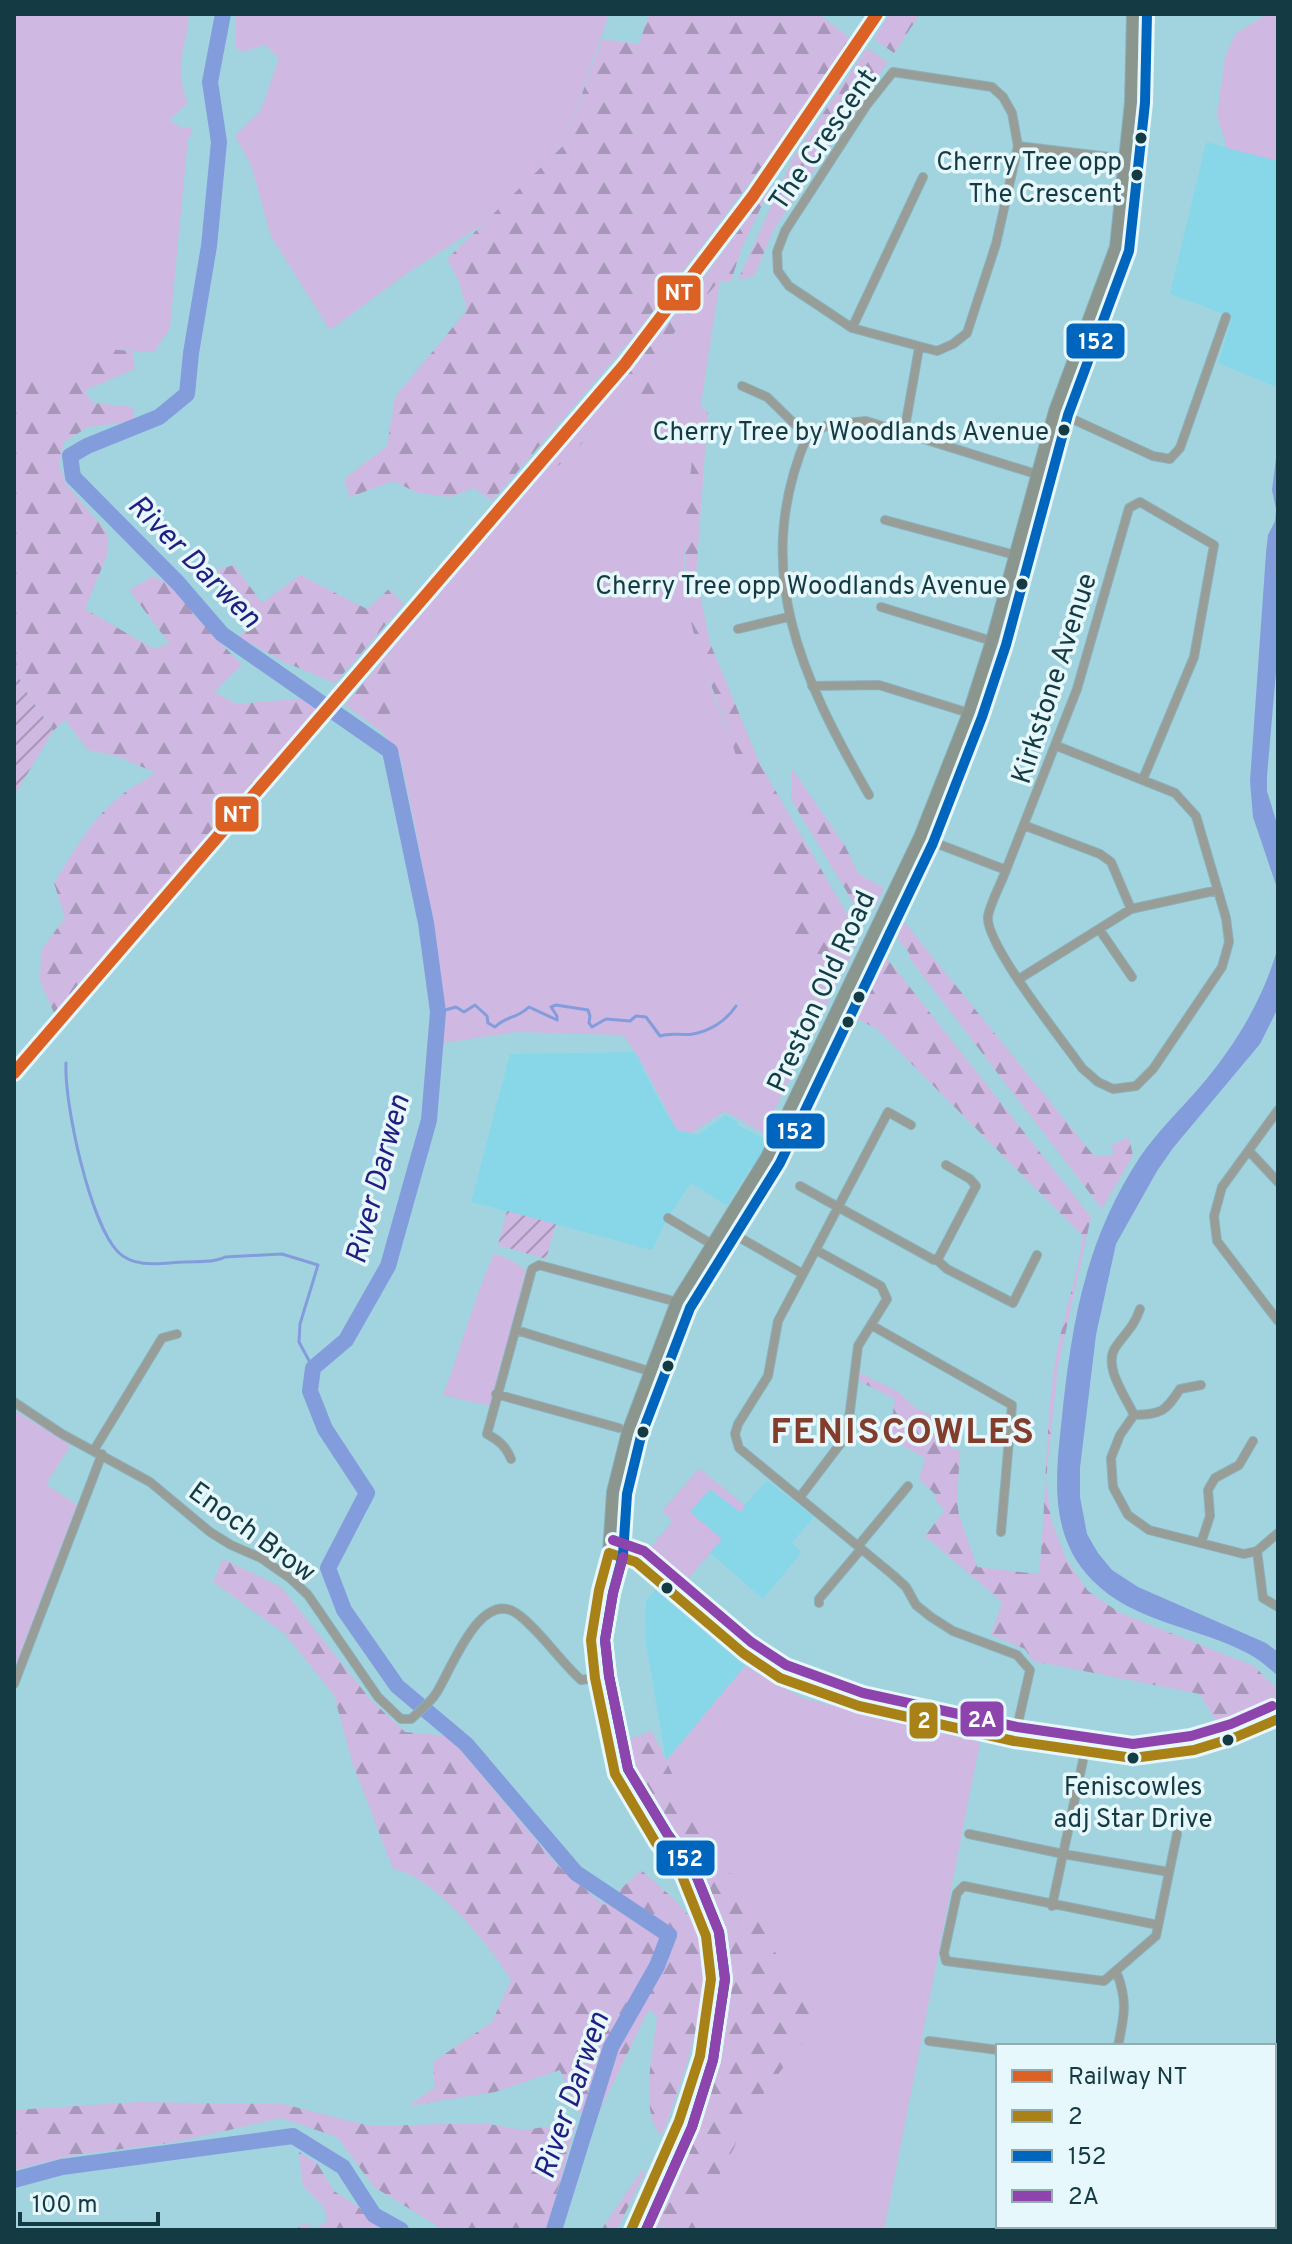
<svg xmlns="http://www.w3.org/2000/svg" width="1292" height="2244" viewBox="0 0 1292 2244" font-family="Overpass,sans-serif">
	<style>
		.built { fill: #88d7e9 }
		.green { fill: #cfb8e1 }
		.forest { fill: url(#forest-firs) }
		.garden { fill: url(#garden-furrows) }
		.water { fill: #839ddc }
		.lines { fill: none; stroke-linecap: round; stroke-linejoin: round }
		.stream { stroke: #839ddc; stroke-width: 3 }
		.river { stroke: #839ddc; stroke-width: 16 }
		.minor-casing { stroke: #8ab2bc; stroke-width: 10 }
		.primary-casing { stroke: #8ab2bc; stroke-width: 14 }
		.minor { stroke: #989d97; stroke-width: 8 }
		.primary { stroke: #8b968f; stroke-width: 12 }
		.rail { stroke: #879899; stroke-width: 3; stroke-dasharray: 12 6; stroke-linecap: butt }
		.bus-1-casing { stroke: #e7f8fc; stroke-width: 16 }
		.bus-2-casing { stroke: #e7f8fc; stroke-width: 16 }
		.bus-3-casing { stroke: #e7f8fc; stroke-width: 16 }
		.bus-1 { stroke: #a88117; stroke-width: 10 }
		.bus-2 { stroke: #0065bd; stroke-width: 10 }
		.bus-3 { stroke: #8e44ad; stroke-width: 10 }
		.rail-1-casing { stroke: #e7f8fc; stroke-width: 18 }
		.rail-1 { stroke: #dc6125; stroke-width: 12 }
		.bus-dot { fill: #143b43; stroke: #e7f8fc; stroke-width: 3 }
		.labels { text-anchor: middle; stroke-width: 7; stroke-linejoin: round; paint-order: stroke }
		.bus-label { font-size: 26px; fill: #143b43; stroke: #e7f8fc; text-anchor: end }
		.street-label { font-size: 28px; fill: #143b43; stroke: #e7f8fc }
		.water-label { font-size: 30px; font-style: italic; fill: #221d82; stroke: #e7f8fc }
		.district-label { font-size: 36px; font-weight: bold; letter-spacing: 2px; fill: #823d2c; stroke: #e7f8fc }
		.line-badge { stroke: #e7f8fc; stroke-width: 3 }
		.badge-label { font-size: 22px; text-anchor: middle; font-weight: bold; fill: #fff }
	</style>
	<defs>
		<pattern id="forest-firs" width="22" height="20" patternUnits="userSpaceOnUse" patternTransform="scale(2)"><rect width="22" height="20" fill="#cfb8e1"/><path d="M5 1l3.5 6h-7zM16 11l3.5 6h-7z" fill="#a797b8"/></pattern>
		<pattern id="garden-furrows" width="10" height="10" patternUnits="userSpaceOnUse" patternTransform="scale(2)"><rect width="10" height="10" fill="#cfb8e1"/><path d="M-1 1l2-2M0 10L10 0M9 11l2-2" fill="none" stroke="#a797b8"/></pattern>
	</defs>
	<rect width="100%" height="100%" fill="#a2d4e0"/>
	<path class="built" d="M1206,142L1278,161V388L1218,363L1232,317L1170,294Z
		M636,1052L653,1089L677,1130L698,1135L725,1115L738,1122L737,1125L770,1141L756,1169L751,1167L727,1206L691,1183L667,1219L652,1250L471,1202L510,1054Z
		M699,1468L744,1506L767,1480L814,1517L792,1543L802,1552L763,1599L710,1553L681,1587L643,1556L673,1521L662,1511Z
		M655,1590L745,1666L666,1761L645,1637L646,1601Z"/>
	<path class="green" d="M14,14H189C187,51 172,65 188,103L169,120L182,128L190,127L193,134L188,138L170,328L154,352L106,349L50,387L14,374Z
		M238,14H609L563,146L483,224L409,272L330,330L271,236L251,165L235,136L261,110L279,58L265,45L242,52L236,47V17Z
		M1267,14H1278V161L1227,148L1217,115L1225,57L1235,34Z
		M720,280L691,469L683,565L694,636L714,697L738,756L741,784L764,846L814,965H847L763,1133L725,1111L691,1133L677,1130C659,1098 645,1063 623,1035L517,1032L443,1043L444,1022L435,936L414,821L400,755L382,732L405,678L385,657L545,470L548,474L577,449L622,400L644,396L662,372L668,340Z
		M494,1253L513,1261L526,1271L490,1406L443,1395C461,1348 474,1299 494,1253Z
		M14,1410L71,1445L46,1484L77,1505L14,1670Z
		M699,1468L745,1506L740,1512L710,1489L690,1512L722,1539L681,1587L643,1556L673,1521L662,1511Z
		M745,1666L802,1698L980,1742L884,2230H639L702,2080L717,2003L721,1955L717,1930L708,1904L656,1831L629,1780L666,1761Z"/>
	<path class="forest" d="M649,14H819L850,38L759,170L635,335L492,501L474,488L450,497L418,493L393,481L350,497L344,479L387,446L395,397L467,310L459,282L447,259L563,146L602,39L639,44Z
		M890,14H920L894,53L874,39Z
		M867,48L888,62L774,229L754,276L738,280L793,158Z
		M770,188L741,250L731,281H719L668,340L662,372L668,379L659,393L622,400L577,449L549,474L545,470L682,307Z
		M106,349L132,351L135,369L84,391L94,403L133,407L135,421L88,427L64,442L59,465L66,484L108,533L107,555L85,609L154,649L169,643L129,590L153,576L179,589L196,617L242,665L214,692L237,704L308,698L317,711L54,1013L40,981L41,950L65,918L54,883C73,853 90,821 118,798C129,788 143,781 156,773L117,756L88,750L65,720L53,731L21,684L14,656V374L50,387Z
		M699,406L708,412L696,576L710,643L760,764L847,914L861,932L847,965H814L803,955L741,784C736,733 708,688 695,638C674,563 690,482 699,406Z
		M234,565L262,603L300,575L367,609L389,589L404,604L335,683L284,662L239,637L254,624L217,570Z
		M385,657L405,678L382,732L345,705Z
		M792,769L845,846L859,874L884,888L874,910L863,904L856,907L791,799Z
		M897,913L1094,1156L1113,1155L1112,1145L1129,1137L1133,1156L1102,1209L910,959V954L890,929Z
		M878,947L1091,1217L1058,1367L1046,1480L1051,1519L1066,1559L1088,1591L1120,1613L1254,1666L1278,1690V1705L1221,1730L1200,1694L1033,1661L1025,1649L991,1635L1002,1602L925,1536L945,1510L936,1501V1495L919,1479L925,1458L889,1438L895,1399L859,1381L860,1373L897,1391L916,1408L957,1428L950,1448L960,1450L957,1501L959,1515L977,1567L1039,1574C1046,1508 1045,1441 1053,1376C1059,1328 1076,1283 1083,1236L877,1029L846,1013Z
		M223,1559L281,1587L370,1699L405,1732L449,1736L557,1865L604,1905L641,1870C661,1888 693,1912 701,1938C716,1984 680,2090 662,2135C638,2116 654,2045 657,2017L649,2009L593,2124L576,2109L560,2070L495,2092L408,2106L435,2087L433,2062L492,2022L511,1980C489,1944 434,1876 393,1869L352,1762L334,1695L284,1633L213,1582Z
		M652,1731L684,1799L764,1928L773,1950L820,2004L803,2041L744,2120L734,2148L702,2207L707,2230H640L711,2063L724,1958L705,1895L645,1805L624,1765L619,1743Z
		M139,2102L283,2104L370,2126L483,2123L523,2130L576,2123L547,2230H438L436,2225L374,2187L337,2137L281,2118L177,2142L74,2155L14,2170V2110Z
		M299,2152L317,2163L334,2191L392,2230H295L303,2223L316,2228L328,2220L323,2206L303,2186Z
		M642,2170L645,2172L617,2230H601Z"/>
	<path class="garden" d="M15,656L21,684L53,731L14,796Z
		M507,1211L556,1224L546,1259L498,1245Z"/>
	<path class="water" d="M1278,442V649L1267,776V791L1278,827V891L1253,817L1250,781L1266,553L1268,535L1275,521L1276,509L1272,490Z
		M1278,947V1008L1260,1044L1173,1148L1157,1171L1116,1244L1096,1335L1080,1468V1497L1087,1534L1098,1553L1112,1570L1138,1587L1266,1643L1278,1652V1676C1269,1668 1260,1660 1249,1654C1199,1627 1134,1623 1092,1580C1050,1537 1055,1481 1061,1426C1071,1327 1084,1242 1140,1157C1157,1132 1179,1111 1199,1088C1235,1046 1263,1000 1278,947Z"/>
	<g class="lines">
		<path class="stream" d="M438,1012L456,1007L464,1012L475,1005L487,1016L488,1023L495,1027C507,1015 515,1020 529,1007L557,1020V1016L551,1007L556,1005L588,1010L590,1016L589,1023L592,1027L606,1019L630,1021L636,1016L646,1017L660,1036C672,1032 682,1036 693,1034C710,1031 726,1021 736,1006
			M66,1063C64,1104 90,1223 118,1252C135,1269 162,1263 183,1262C196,1261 214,1263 225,1257L282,1254L318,1265L300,1324L299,1342L313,1368"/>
		<path class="river" d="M223,14L210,82L219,142L209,246L191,353L187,394L159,417L87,446L70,456L73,477L178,583L222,634L390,751L426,923L438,1012L429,1120L388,1266L346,1340L313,1368L310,1391L325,1429L367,1493L328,1568L344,1610L397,1686L466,1744L576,1873L669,1935L657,1966L611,2047L554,2230
			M14,2180L62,2167L293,2136L343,2167L374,2215L401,2230"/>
		<g class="minor-casing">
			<path id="minor" d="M893,72L992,87L1003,97L1012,113L1018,146L996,244L967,333L953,344L937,351L852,328L789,286L778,271L777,252L785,231L866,106Z
				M1018,146L1126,159
				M852,328L923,177
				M742,386L767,397L807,436
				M1055,411L1153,456L1170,459L1180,448L1226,317
				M904,433L919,348
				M885,520L1015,555
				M881,607L992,641
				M738,629L788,617
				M812,686L879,685L969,713
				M869,795C802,678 750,571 807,436L828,425L866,421L1036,474
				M1026,826L1100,854L1111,862L1131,909
				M920,837L1006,870C1001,884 991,901 988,916C984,943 1064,1042 1082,1068L1098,1082L1113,1089L1136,1086L1153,1069L1222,967L1229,942L1226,918L1196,816L1175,793L1057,746
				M1006,870L1077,689L1129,508L1140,502L1214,545L1194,657L1143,779
				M1099,929L1132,977
				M1019,979L1131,909L1218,890
				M1278,1110L1222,1187L1214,1216L1217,1241L1278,1321
				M1249,1151L1278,1182
				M800,1186L934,1260L939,1257L976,1186L970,1179L946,1165
				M668,1218L713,1245
				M723,1228L803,1274L778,1321L768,1376L738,1424L735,1434L739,1448L893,1575L906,1587L916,1605L931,1617L953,1631L1017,1655L1030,1670L1014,1741
				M936,1259L947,1269L1013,1303L1037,1255
				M803,1274L888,1112L911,1125
				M1140,1309C1134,1327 1125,1333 1115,1348C1103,1367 1126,1397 1134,1415L1120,1435L1111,1458L1113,1487L1128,1515L1149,1530L1244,1554L1257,1551L1278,1533
				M871,1325L1012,1405L1001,1532
				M516,1330L652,1372
				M496,1394L619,1428
				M14,1402L62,1434L150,1482L210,1532L231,1545L261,1558L291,1579L308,1595L378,1697L401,1719H411C420,1711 431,1702 437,1692C451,1670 480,1589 516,1613C536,1626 561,1662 581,1680L595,1678
				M1134,1415C1162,1414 1165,1412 1180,1389L1201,1385
				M94,1450L162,1338L177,1334
				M511,1459C506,1446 498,1440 487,1434L532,1269L539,1265L677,1302
				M800,1497L847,1435L858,1346L887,1299L881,1286L816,1250
				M1201,1543L1210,1516L1208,1490L1215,1478L1239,1465L1253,1441
				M858,1546L908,1486
				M1257,1551L1263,1598L1278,1607
				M819,1603V1599L861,1549
				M14,1684L102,1454
				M969,1834L1063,1854L1169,1872
				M1052,1906L1085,1751
				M1158,1925L964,1886L957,1893L944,1953L946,1961L953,1962L1104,1981L1156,1936L1177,1834
				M1117,1973C1128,2003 1124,2016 1118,2046
				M929,2041L998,2050"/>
		</g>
		<g class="primary-casing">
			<path id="primary" d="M609,1553L636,1562L743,1653L780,1678L859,1706L1014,1741L1133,1758L1194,1750L1236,1737L1278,1719
				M631,2230L679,2121L700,2056L711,1979L706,1936L682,1876L656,1843L615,1774L595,1678L591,1640L599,1590L609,1553L613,1492L628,1432L677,1302L767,1157L920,837L969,713L992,641L1055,411L1116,247L1131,102L1133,14"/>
		</g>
		<use href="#minor" class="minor"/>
		<use href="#primary" class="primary"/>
		<path class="rail" d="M14,1081L661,327L795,144L882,14"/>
		<g class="bus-1-casing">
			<path id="bus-1" d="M609,1553L636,1562L743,1653L780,1678L859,1706L1014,1741L1133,1758L1194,1750L1236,1737L1278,1719
				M609,1553L599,1590L591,1640L595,1678L615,1774L656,1843L682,1876L706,1936L711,1979L700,2056L679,2121L631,2230"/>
		</g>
		<g class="bus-2-casing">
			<path id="bus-2" d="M646,2230L692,2127L713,2060L725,1979L719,1932L694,1870L668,1835L628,1769L609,1676L605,1640L613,1593L623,1555L627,1494L641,1436L690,1308L780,1163L933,843L982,717L1006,645L1068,415L1129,251L1145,103L1147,14"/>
		</g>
		<g class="bus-3-casing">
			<path id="bus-3" d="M613,1540L644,1551L751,1642L786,1665L863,1693L1017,1727L1133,1744L1191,1736L1231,1724L1272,1706
				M623,1557L613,1593L605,1640L609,1676L628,1769L668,1835L694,1870L719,1932L725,1979L713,2060L692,2127L646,2230"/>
		</g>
		<use href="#bus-1" class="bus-1"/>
		<use href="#bus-2" class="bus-2"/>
		<use href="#bus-3" class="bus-3"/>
		<g class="rail-1-casing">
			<path id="rail-1" d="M14,1073L625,364L753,196L877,14"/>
		</g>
		<use href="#rail-1" class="rail-1"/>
	</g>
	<g class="bus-dot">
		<circle cx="1141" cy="138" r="7"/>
		<circle cx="1137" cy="175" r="7"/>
		<circle cx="1064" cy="430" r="7"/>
		<circle cx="1022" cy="584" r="7"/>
		<circle cx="859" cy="997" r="7"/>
		<circle cx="848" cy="1022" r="7"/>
		<circle cx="668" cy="1366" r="7"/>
		<circle cx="643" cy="1432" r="7"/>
		<circle cx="667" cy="1588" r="7"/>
		<circle cx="1228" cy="1740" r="7"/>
		<circle cx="1133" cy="1758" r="7"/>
	</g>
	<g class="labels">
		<g class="bus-label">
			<text x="1122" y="170">Cherry Tree opp<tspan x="1122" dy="32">The Crescent</tspan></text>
			<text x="1049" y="440">Cherry Tree by Woodlands Avenue</text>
			<text x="1007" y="594">Cherry Tree opp Woodlands Avenue</text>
			<text x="1133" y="1795" text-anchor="middle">Feniscowles<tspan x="1133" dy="32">adj Star Drive</tspan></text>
		</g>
		<g class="street-label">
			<text transform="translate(822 139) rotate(-55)" y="10">The Crescent</text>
			<text transform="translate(1053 678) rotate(-72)" y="10">Kirkstone Avenue</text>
			<text transform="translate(820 991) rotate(-65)" y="10">Preston Old Road</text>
			<text transform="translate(253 1531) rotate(36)" y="10">Enoch Brow</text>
		</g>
		<g class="water-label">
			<text transform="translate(195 561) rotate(45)" y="10">River Darwen</text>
			<text transform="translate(377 1179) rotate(-75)" y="10">River Darwen</text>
			<text transform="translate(571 2095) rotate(-71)" y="10">River Darwen</text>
		</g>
		<g class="district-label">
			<text x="903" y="1443">FENISCOWLES</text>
		</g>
	</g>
	<g class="line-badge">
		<rect x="656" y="274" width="46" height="38" rx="8" fill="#dc6125"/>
		<rect x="1065" y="322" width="61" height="38" rx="8" fill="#0065bd"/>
		<rect x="214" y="795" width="46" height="38" rx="8" fill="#dc6125"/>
		<rect x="765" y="1112" width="61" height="38" rx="8" fill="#0065bd"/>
		<rect x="959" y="1700" width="46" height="38" rx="8" fill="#8e44ad"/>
		<rect x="908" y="1701" width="31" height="39" rx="8" fill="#a88117"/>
		<rect x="655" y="1839" width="61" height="38" rx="8" fill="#0065bd"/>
	</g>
	<g class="badge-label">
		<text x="679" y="300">NT</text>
		<text x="1096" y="349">152</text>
		<text x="237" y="822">NT</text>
		<text x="795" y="1139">152</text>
		<text x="982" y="1727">2A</text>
		<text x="924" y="1728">2</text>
		<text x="685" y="1866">152</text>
	</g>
	<rect width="1292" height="2244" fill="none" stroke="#143b43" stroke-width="32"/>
	<rect x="996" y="2044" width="280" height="184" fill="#e7f8fc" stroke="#93acb2" stroke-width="2"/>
	<rect x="1012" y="2070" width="40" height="12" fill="#dc6125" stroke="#93acb2" stroke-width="2"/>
	<text x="1068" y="2084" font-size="24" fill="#143b43">Railway NT</text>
	<rect x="1012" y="2110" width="40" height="12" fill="#a88117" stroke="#93acb2" stroke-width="2"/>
	<text x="1068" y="2124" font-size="24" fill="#143b43">2</text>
	<rect x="1012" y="2150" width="40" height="12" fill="#0065bd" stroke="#93acb2" stroke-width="2"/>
	<text x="1068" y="2164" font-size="24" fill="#143b43">152</text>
	<rect x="1012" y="2190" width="40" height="12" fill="#8e44ad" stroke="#93acb2" stroke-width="2"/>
	<text x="1068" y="2204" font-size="24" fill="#143b43">2A</text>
	<path d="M20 2212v12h138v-12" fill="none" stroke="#143b43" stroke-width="4"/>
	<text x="32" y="2212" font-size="24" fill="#143b43" stroke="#e7f8fc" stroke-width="6" paint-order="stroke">100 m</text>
</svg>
